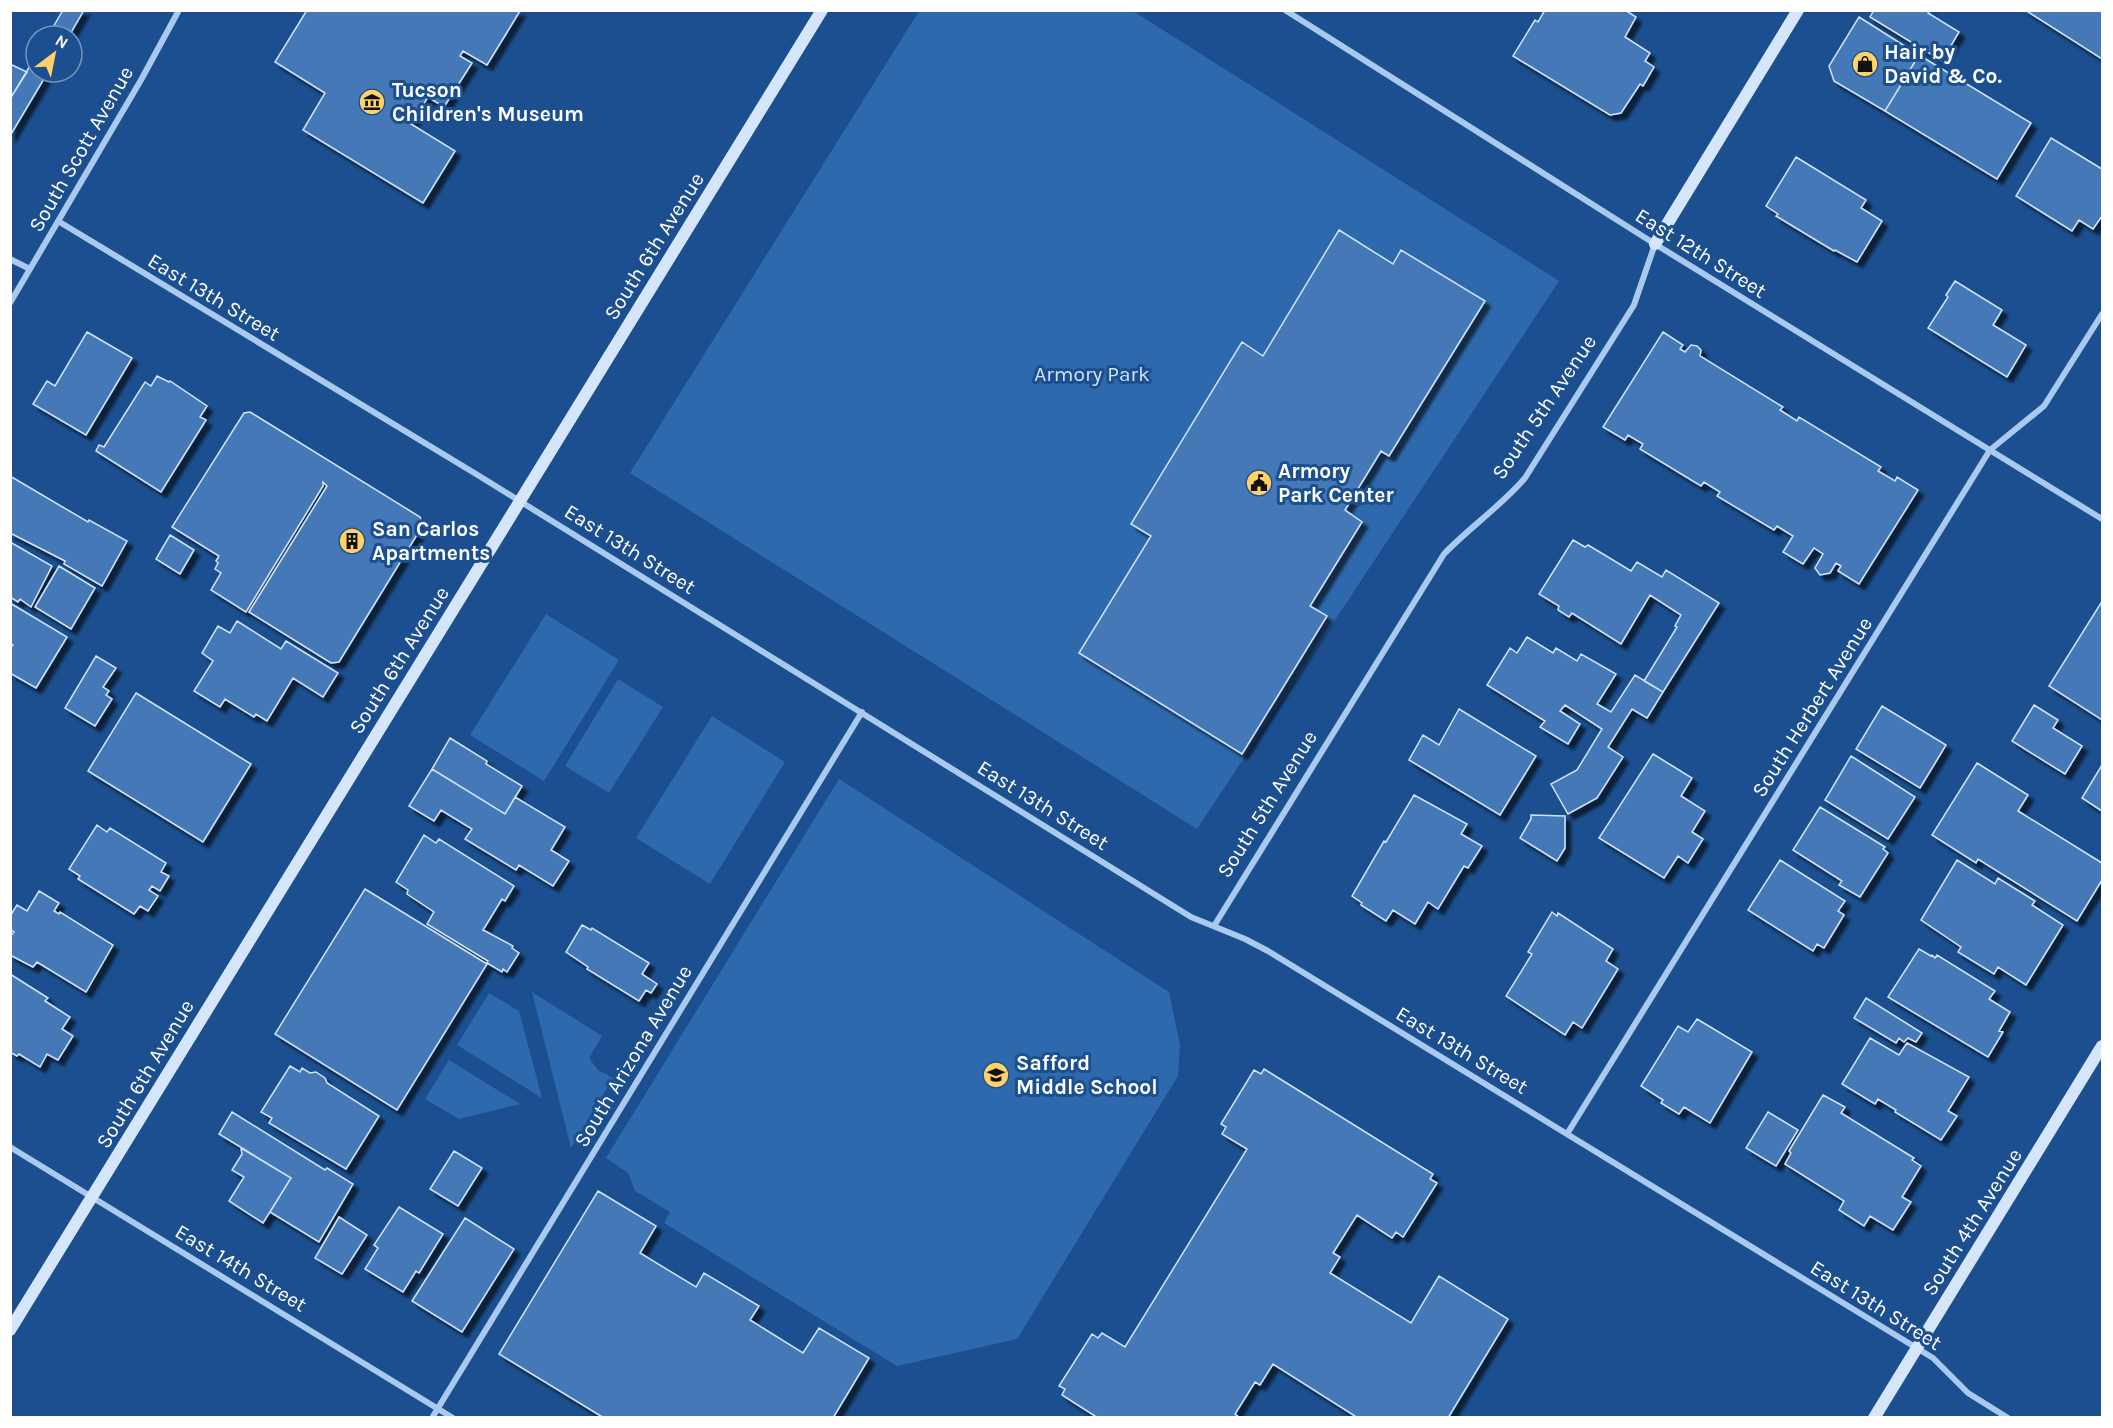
<svg xmlns="http://www.w3.org/2000/svg" width="2113" height="1428" viewBox="0 0 2113 1428" font-family="Karla,sans-serif">
	<style>
		.green { fill: #2e69ad }
		.building { fill: #4478b7; stroke: #cfe3fa; stroke-width: 1.5; filter: url(#shadow) }
		.lines { fill: none; stroke-linecap: round; stroke-linejoin: round }
		.street { stroke: #a9c9ee; stroke-width: 6 }
		.secondary { stroke: #d6e6fa; stroke-width: 12 }
		.labels { text-anchor: middle; stroke-width: 6; stroke-linejoin: round; paint-order: stroke }
		.poi-label { font-size: 21px; font-weight: bold; fill: #fff; stroke: #1b4f8f; text-anchor: start }
		.street-label { font-size: 21px; fill: #fff; stroke: #1b4f8f }
		.park-label { font-size: 21px; fill: #cfe3fa; stroke: #1b4f8f }
	</style>
	<defs>
		<filter id="shadow"><feDropShadow dx="5.5" dy="5.5" stdDeviation="1.5" flood-color="#0009"/></filter>
	</defs>
	<rect width="100%" height="100%" fill="#1b4f8f"/>
	<path class="green" d="M919,11H1133L1559,281L1197,829L630,473Z
		M546,614L619,660L544,781L470,735Z
		M618,679L663,707L609,793L565,766Z
		M712,716L785,762L710,884L636,838Z
		M839,779L1169,992L1180,1045L1178,1076L1017,1339L897,1366L664,1223L670,1212L635,1191L628,1173L606,1158Z
		M532,992L602,1036L589,1058L598,1070L613,1078L571,1148Z
		M489,993L519,1011L542,1098L457,1045Z
		M449,1060L520,1104L459,1119L425,1099Z"/>
	<path class="building" d="M63,10H84L69,36H48Z
		M307,10L520,11L487,65L463,51L460,56L472,63L444,107L428,97L411,124L455,151L423,203L303,130L325,93L275,62Z
		M1545,10H1625L1636,17L1625,37L1650,53L1645,61L1654,67L1643,86L1640,84L1621,113L1610,115L1513,56L1535,20L1538,22Z
		M1874,10H1930L1928,13L1959,32L1942,61L1870,17Z
		M2025,10H2102V59Z
		M1859,17L1919,55L1885,111L1834,81L1829,66Z
		M1919,55L2031,123L1997,179L1885,111Z
		M36,56V72H48L10,136V99Z
		M10,64L27,72L10,99Z
		M2051,138L2102,169V216L2093,229L2079,220L2072,231L2016,196Z
		M1796,157L1866,200L1861,208L1882,221L1857,262L1835,250L1834,251L1776,216L1778,214L1766,206Z
		M1339,230L1393,264L1401,250L1485,301L1389,456L1381,451L1345,510L1362,522L1310,606L1327,616L1242,754L1079,653L1151,536L1131,524L1242,342L1263,356Z
		M1955,281L2002,310L1993,325L2026,345L2007,377L1928,328L1948,297L1946,295Z
		M87,332L132,358L86,435L33,404L47,381L55,386Z
		M1663,332L1683,345L1680,349L1685,352L1691,345L1697,346L1701,350L1700,356L1783,407L1780,410L1797,421L1799,417L1881,467L1878,471L1895,481L1897,477L1918,490L1859,584L1838,571L1841,566L1836,563L1830,573L1820,575L1815,568L1823,554L1814,548L1803,564L1783,552L1793,536L1777,526L1774,530L1717,496L1720,492L1704,482L1701,486L1640,449L1643,444L1628,435L1625,440L1603,427Z
		M157,376L169,382L170,381L207,406L200,417L206,420L161,492L96,451L99,445L104,447L145,382L151,386Z
		M250,412L420,517L423,525L339,662L331,663L249,612L327,486L323,482V486L246,612L211,590L221,573L215,569L218,563L216,561L219,556L172,527L244,413Z
		M10,476L88,522L89,520L127,541L102,586L64,564L65,561L10,533Z
		M170,535L194,550L180,574L156,559Z
		M1573,540L1585,547L1588,545L1631,571L1637,562L1662,577L1666,570L1719,603L1663,692L1644,681L1677,627L1675,626L1681,615L1650,595L1621,644L1572,613L1569,617L1558,610L1559,606L1539,594Z
		M10,542L52,566L31,607L20,599L18,602L10,597Z
		M59,566L95,588L71,629L35,607Z
		M10,603L67,637L36,688L10,673V648L13,645L10,643Z
		M2101,603L2102,604V720L2049,686Z
		M237,621L281,649L286,641L338,673L323,697L293,678L267,721L256,714L254,717L225,699L220,707L194,691L213,661L202,653L218,626L230,633Z
		M1527,637L1553,653L1556,648L1577,661L1581,654L1616,674L1597,704L1611,712L1635,675L1663,692L1647,718L1632,709L1608,747L1623,757L1597,798L1568,814L1551,784L1577,770L1602,729L1565,705L1560,711L1580,724L1568,744L1540,727L1545,721L1487,685L1510,648L1517,653Z
		M96,656L116,668L103,687L109,691L106,695L112,699L95,726L65,708Z
		M136,693L251,764L203,842L88,771Z
		M2034,705L2058,720L2053,728L2082,746L2065,774L2012,741Z
		M1882,706L1946,745L1920,788L1856,749Z
		M1459,709L1536,756L1500,815L1409,760L1423,735L1439,745Z
		M450,738L487,761L486,764L522,786L505,814L432,769Z
		M1653,754L1692,778L1681,796L1705,811L1692,832L1703,839L1688,863L1678,856L1664,878L1599,838Z
		M1851,756L1915,797L1888,839L1825,800Z
		M1977,763L2028,795L2018,811L2102,863V880L2077,921L1978,859L1976,863L1932,835Z
		M2102,765V811L2082,798Z
		M432,769L505,814L515,797L565,827L551,850L569,861L553,886L519,865L516,870L465,839L472,829L441,810L434,821L409,806Z
		M1414,795L1467,824L1461,834L1482,846L1468,868L1464,866L1438,909L1428,902L1415,924L1393,910L1386,921L1361,905L1362,903L1352,896L1384,841L1386,842Z
		M1820,807L1885,847L1883,849L1888,853L1860,897L1839,885L1842,881L1793,850Z
		M1531,815L1565,816V848L1557,861L1520,838L1531,819Z
		M97,825L107,832L110,828L166,863L161,872L169,876L160,891L152,886L149,890L158,896L148,911L140,906L134,914L78,879L80,876L69,869Z
		M424,835L436,843L439,839L514,886L505,901L502,899L483,930L513,946L512,948L519,953L507,972L503,969L502,972L487,963L488,961L427,924L434,912L407,894L408,890L396,882Z
		M1780,860L1845,901L1838,911L1844,915L1824,948L1817,944L1813,951L1748,910Z
		M1957,860L1995,884L1998,878L2035,901L2032,905L2063,925L2026,985L1998,967L1994,974L1958,952L1961,947L1921,920Z
		M365,889L487,964L397,1110L275,1034Z
		M39,891L59,903L54,911L59,914L60,912L113,945L86,992L37,962L33,967L10,955V937L14,932L10,929V916L17,905L27,911Z
		M1552,912L1557,916L1558,913L1613,949L1606,961L1618,969L1582,1028L1573,1022L1565,1035L1506,996L1532,954L1528,952Z
		M582,925L591,930L592,928L649,963L642,974L657,984L651,993L646,990L639,1001L587,969L588,967L566,952Z
		M1919,949L1931,956L1932,955L1935,958L1937,955L1995,991L1989,999L2010,1012L1999,1031L2003,1032L1988,1057L1888,997Z
		M10,974L48,998L45,1001L70,1017L62,1029L73,1036L58,1060L47,1054L40,1067L19,1054L17,1056L10,1052Z
		M1866,998L1922,1033L1916,1042L1908,1038L1904,1042L1899,1038L1896,1043L1854,1018Z
		M1697,1019L1752,1052L1710,1123L1684,1107L1679,1114L1661,1103L1663,1100L1641,1086L1678,1026L1688,1032Z
		M1870,1038L1899,1055L1907,1043L1969,1077L1948,1111L1957,1116L1941,1140L1895,1112L1896,1110L1878,1099L1875,1104L1842,1084Z
		M290,1066L300,1072L302,1068L310,1073L316,1072L325,1078L327,1083L379,1116L346,1169L269,1123L272,1118L261,1112Z
		M1264,1069L1433,1174L1430,1179L1437,1183L1403,1237L1396,1232L1392,1238L1357,1215L1333,1253L1340,1257L1330,1273L1411,1323L1439,1276L1508,1319L1448,1418H1358L1273,1364L1260,1385L1255,1382L1235,1414L1240,1418H1098L1062,1395L1065,1389L1059,1386L1092,1334L1098,1338L1102,1333L1125,1347L1247,1149L1222,1134L1226,1127L1221,1124L1254,1070L1261,1074Z
		M1823,1095L1845,1107L1841,1113L1914,1158L1912,1160L1921,1166L1902,1197L1911,1202L1893,1230L1870,1216L1864,1226L1839,1210L1844,1201L1785,1164L1791,1153L1789,1151Z
		M232,1112L325,1170L327,1168L353,1184L319,1242L270,1212L291,1178L219,1134Z
		M1768,1112L1798,1130L1776,1166L1746,1148Z
		M241,1148L291,1178L263,1223L229,1201L244,1177L232,1170L242,1154Z
		M454,1151L482,1168L458,1206L430,1189Z
		M598,1191L656,1226L640,1253L696,1287L704,1273L759,1306L750,1320L803,1353L819,1328L869,1358L833,1418H604L499,1354Z
		M399,1207L443,1234L419,1273L416,1271L403,1292L365,1269L378,1248L374,1245Z
		M339,1217L367,1235L342,1274L315,1258Z
		M465,1218L514,1249L462,1332L412,1301Z"/>
	<g class="lines">
		<path class="street" d="M1285,10L1655,244L2102,519
			M58,221L476,474L1191,917L1245,939L1268,951L1848,1306L1933,1358L1968,1393L2008,1418
			M10,259L30,269
			M10,303L141,80L179,10
			M1214,926L1444,554C1470,527 1501,506 1525,478L1634,305L1655,244
			M1567,1134L1990,450L2044,406L2102,314
			M10,1147L453,1418
			M432,1418L862,712"/>
		<path class="secondary" d="M1655,244L1798,10
			M10,1330L822,10
			M1874,1418L2102,1046"/>
	</g>
	<defs>
		<g id="shop-disc" transform="scale(1.35)"><circle r="9.5" fill="#ffd166" stroke="#1b4f8f"/><path d="M-5-2.5h2.3a2.7 3.5 0 0 1 5.4 0H5L5.5 6h-11ZM-1.5-2.5h3a1.5 2.3 0 0 0-3 0Z" fill="#111"/></g>
		<g id="museum-disc" transform="scale(1.35)"><circle r="9.5" fill="#ffd166" stroke="#1b4f8f"/><path d="M0-6L6-3V-2H-6V-3ZM-5-1h2V3h-2ZM-1-1h2V3h-2ZM3-1h2V3H3ZM-6 4H6V6H-6Z" fill="#111"/></g>
		<g id="civic-disc" transform="scale(1.35)"><circle r="9.5" fill="#ffd166" stroke="#1b4f8f"/><path d="M-.6-6.5H3V-4.5H.6V-3L4-1V1h2V6H-6V1h2V-1L-.6-3ZM-1.2 2.5V6h2.4V2.5Z" fill="#111"/></g>
		<g id="building-disc" transform="scale(1.35)"><circle r="9.5" fill="#ffd166" stroke="#1b4f8f"/><path d="M-4-6H4V6H1V3H-1V6H-4ZM-2.5-4.3h1.7v1.8h-1.7ZM.8-4.3h1.7v1.8H.8ZM-2.5-1h1.7V.8h-1.7ZM.8-1h1.7V.8H.8Z" fill="#111"/></g>
		<g id="school-disc" transform="scale(1.35)"><circle r="9.5" fill="#ffd166" stroke="#1b4f8f"/><path d="M0-5L7-2L0 1L-7-2ZM-4 1L0 2.5L4 1V4Q0 6-4 4Z" fill="#111"/></g>
	</defs>
	<g fill-rule="evenodd">
		<use href="#shop-disc" x="1865" y="64"/>
		<use href="#museum-disc" x="372" y="102"/>
		<use href="#civic-disc" x="1259" y="483"/>
		<use href="#building-disc" x="352" y="541"/>
		<use href="#school-disc" x="996" y="1075"/>
	</g>
	<g class="labels">
		<g class="poi-label">
			<text x="1884" y="59">Hair by<tspan x="1884" dy="24">David &amp; Co.</tspan></text>
			<text x="392" y="97">Tucson<tspan x="392" dy="24">Children's Museum</tspan></text>
			<text x="1278" y="478">Armory<tspan x="1278" dy="24">Park Center</tspan></text>
			<text x="372" y="536">San Carlos<tspan x="372" dy="24">Apartments</tspan></text>
			<text x="1016" y="1070">Safford<tspan x="1016" dy="24">Middle School</tspan></text>
		</g>
		<g class="street-label">
			<text transform="translate(81 149) rotate(-60)" y="7">South Scott Avenue</text>
			<text transform="translate(654 246) rotate(-58)" y="7">South 6th Avenue</text>
			<text transform="translate(1701 253) rotate(32)" y="7">East 12th Street</text>
			<text transform="translate(214 297) rotate(31)" y="7">East 13th Street</text>
			<text transform="translate(1544 407) rotate(-56)" y="7">South 5th Avenue</text>
			<text transform="translate(630 549) rotate(32)" y="7">East 13th Street</text>
			<text transform="translate(399 660) rotate(-58)" y="7">South 6th Avenue</text>
			<text transform="translate(1812 707) rotate(-58)" y="7">South Herbert Avenue</text>
			<text transform="translate(1267 804) rotate(-58)" y="7">South 5th Avenue</text>
			<text transform="translate(1043 805) rotate(32)" y="7">East 13th Street</text>
			<text transform="translate(1462 1050) rotate(31)" y="7">East 13th Street</text>
			<text transform="translate(633 1056) rotate(-59)" y="7">South Arizona Avenue</text>
			<text transform="translate(145 1074) rotate(-59)" y="7">South 6th Avenue</text>
			<text transform="translate(1972 1222) rotate(-58)" y="7">South 4th Avenue</text>
			<text transform="translate(241 1268) rotate(31)" y="7">East 14th Street</text>
			<text transform="translate(1876 1305) rotate(32)" y="7">East 13th Street</text>
		</g>
		<g class="park-label">
			<text x="1092" y="381">Armory Park</text>
		</g>
	</g>
	<rect width="2113" height="1428" fill="none" stroke="#ffffff" stroke-width="24"/>
	<g transform="translate(54 54) rotate(32)"><circle r="28" fill="#1b4f8f" stroke="#7695bc" stroke-width="1.5"/>
	<path d="M0-4.5L10 22L0 15L-10 22Z" fill="#ffd166"/>
	<text y="-9" font-size="16" font-weight="bold" text-anchor="middle" fill="#ffffff">N</text>
	</g>
</svg>
